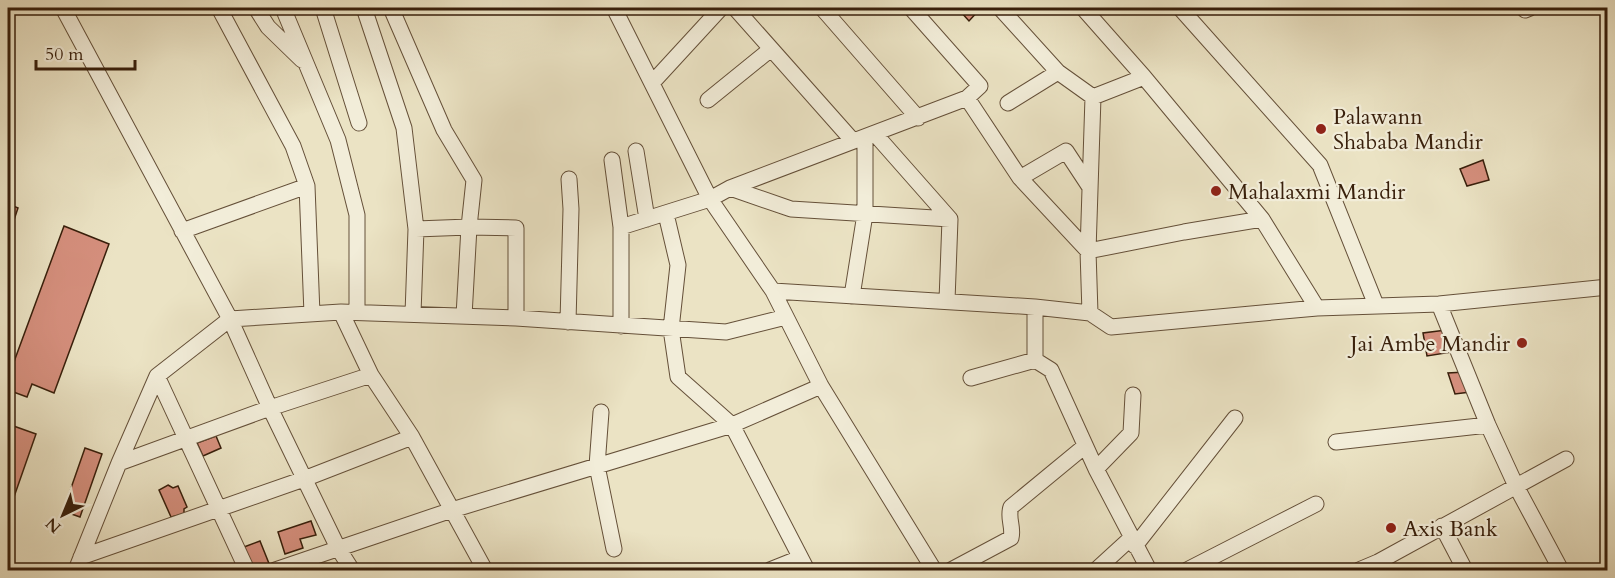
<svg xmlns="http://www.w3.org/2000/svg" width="1615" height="578" viewBox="0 0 1615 578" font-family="Cardo,serif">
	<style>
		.building { fill: #d58f7d; stroke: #381f0b; stroke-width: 1.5 }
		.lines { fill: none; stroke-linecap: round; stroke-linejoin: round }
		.minor-casing { stroke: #655039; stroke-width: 17 }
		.minor { stroke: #f2edd9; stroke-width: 15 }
		.poi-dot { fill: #8f2418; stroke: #f2edd9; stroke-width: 2 }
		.labels { text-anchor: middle; stroke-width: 4.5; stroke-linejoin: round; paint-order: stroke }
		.poi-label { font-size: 22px; fill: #381f0b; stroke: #f2edd9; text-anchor: start }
	</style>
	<rect width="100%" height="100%" fill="#ebe3c4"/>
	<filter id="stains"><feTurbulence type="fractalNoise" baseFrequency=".00333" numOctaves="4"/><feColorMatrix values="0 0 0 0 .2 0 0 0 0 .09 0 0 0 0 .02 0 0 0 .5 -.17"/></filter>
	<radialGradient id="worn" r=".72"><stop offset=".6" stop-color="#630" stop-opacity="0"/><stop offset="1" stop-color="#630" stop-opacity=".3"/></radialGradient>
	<path class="building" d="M963,8H981L969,21L960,11Z
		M1483,160L1489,180L1467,186L1460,169Z
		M8,204L18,208L8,238Z
		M64,226L109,244L54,393L32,384L27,397L8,390V378Z
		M1446,330L1452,352L1427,356L1423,333Z
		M1465,372L1470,392L1455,394L1448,373Z
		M8,424L36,434L8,514Z
		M216,436L221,448L203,456L197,443Z
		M85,448L102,454L80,517L63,511Z
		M168,485L173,488L178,486L187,507L184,509V514L171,517L159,490Z
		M311,521L316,535L300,539L303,548L285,554L278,532Z
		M260,541L270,566L253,570L244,547Z"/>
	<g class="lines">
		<g class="minor-casing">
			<path id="minor" d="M63,8L230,319L270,408L338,548L352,570
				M219,8L293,146L307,186L312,314
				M256,8L268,27L302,60
				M283,8L338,140L357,215V312
				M323,8L359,123
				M364,8L404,128L416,229L413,314
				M391,8L444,130L474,180L469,227L464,316
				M614,8L710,199L773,291L821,386L934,570
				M735,8L853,141
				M822,8L918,118
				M911,8L980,86L967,98
				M1000,8L1058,72L1093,97L1088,251L1090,313
				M1083,8L1144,77L1262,219L1317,308
				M1180,8L1320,165L1376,305
				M1525,10L1530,8
				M652,83L721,8
				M1093,97L1144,77
				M708,100L771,49
				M1008,103L1058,72
				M875,134L950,219
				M636,151L647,219
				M612,160L621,227V326
				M1020,178L1066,151L1089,186
				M730,188L791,209L950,219L947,301
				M666,214L678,265L671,329L678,377L732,425L807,570
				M621,227L710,199L730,188L967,98L1020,178L1088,251L1184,232L1262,219
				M416,229L469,227L516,228V318
				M182,231L307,186
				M773,291L1035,307L1090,313L1111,327L1317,308L1439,304L1608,287
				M852,296L865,214V138
				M1439,304L1488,425L1516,486L1561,570
				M341,312L371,375L412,437L485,570
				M568,322L571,209L569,179
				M1035,360L1051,370L1096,469L1149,570
				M157,376L247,570
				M971,378L1035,360V307
				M601,412L597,466L614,549
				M1336,442L1488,425
				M119,463L270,408L371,375
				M1096,469L1131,433L1133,395
				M1442,526L1465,570
				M1135,546L1235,418
				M81,557L304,479L412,437
				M76,570L119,463L157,376L230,319L341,312L516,318L726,332L786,317
				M275,570L452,510L732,425L821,386
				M770,570L800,558
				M951,570L1011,538C1014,527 1007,518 1011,507L1085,446
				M1096,570L1131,538
				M1187,570L1316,504
				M1359,570L1378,562L1566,459"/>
		</g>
		<use href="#minor" class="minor"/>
	</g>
	<g class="poi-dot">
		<circle cx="1321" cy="129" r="6"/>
		<circle cx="1216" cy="191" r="6"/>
		<circle cx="1522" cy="343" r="6"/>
		<circle cx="1391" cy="528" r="6"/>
	</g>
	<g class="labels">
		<g class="poi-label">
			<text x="1333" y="124">Palawann<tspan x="1333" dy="25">Shababa Mandir</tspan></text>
			<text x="1228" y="199">Mahalaxmi Mandir</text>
			<text x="1510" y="351" text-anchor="end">Jai Ambe Mandir</text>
			<text x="1403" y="536">Axis Bank</text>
		</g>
	</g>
	<rect width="1615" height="578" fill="none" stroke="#ebe3c4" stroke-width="30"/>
	<rect x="9" y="9" width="1597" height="560" fill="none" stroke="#381f0b" stroke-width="3"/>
	<rect x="15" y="15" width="1585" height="548" fill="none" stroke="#381f0b" stroke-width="1.5"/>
	<g transform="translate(63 515) rotate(223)" stroke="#f2edd9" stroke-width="4.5" paint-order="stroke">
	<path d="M0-4.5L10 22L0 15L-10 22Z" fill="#381f0b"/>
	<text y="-9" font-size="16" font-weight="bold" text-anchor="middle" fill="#381f0b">N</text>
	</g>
	<path d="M36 60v9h99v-9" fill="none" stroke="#381f0b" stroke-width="3"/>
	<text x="45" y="60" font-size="18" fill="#381f0b" stroke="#f2edd9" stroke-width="4.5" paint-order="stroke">50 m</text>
	<rect width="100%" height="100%" filter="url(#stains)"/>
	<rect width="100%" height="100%" fill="url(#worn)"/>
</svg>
